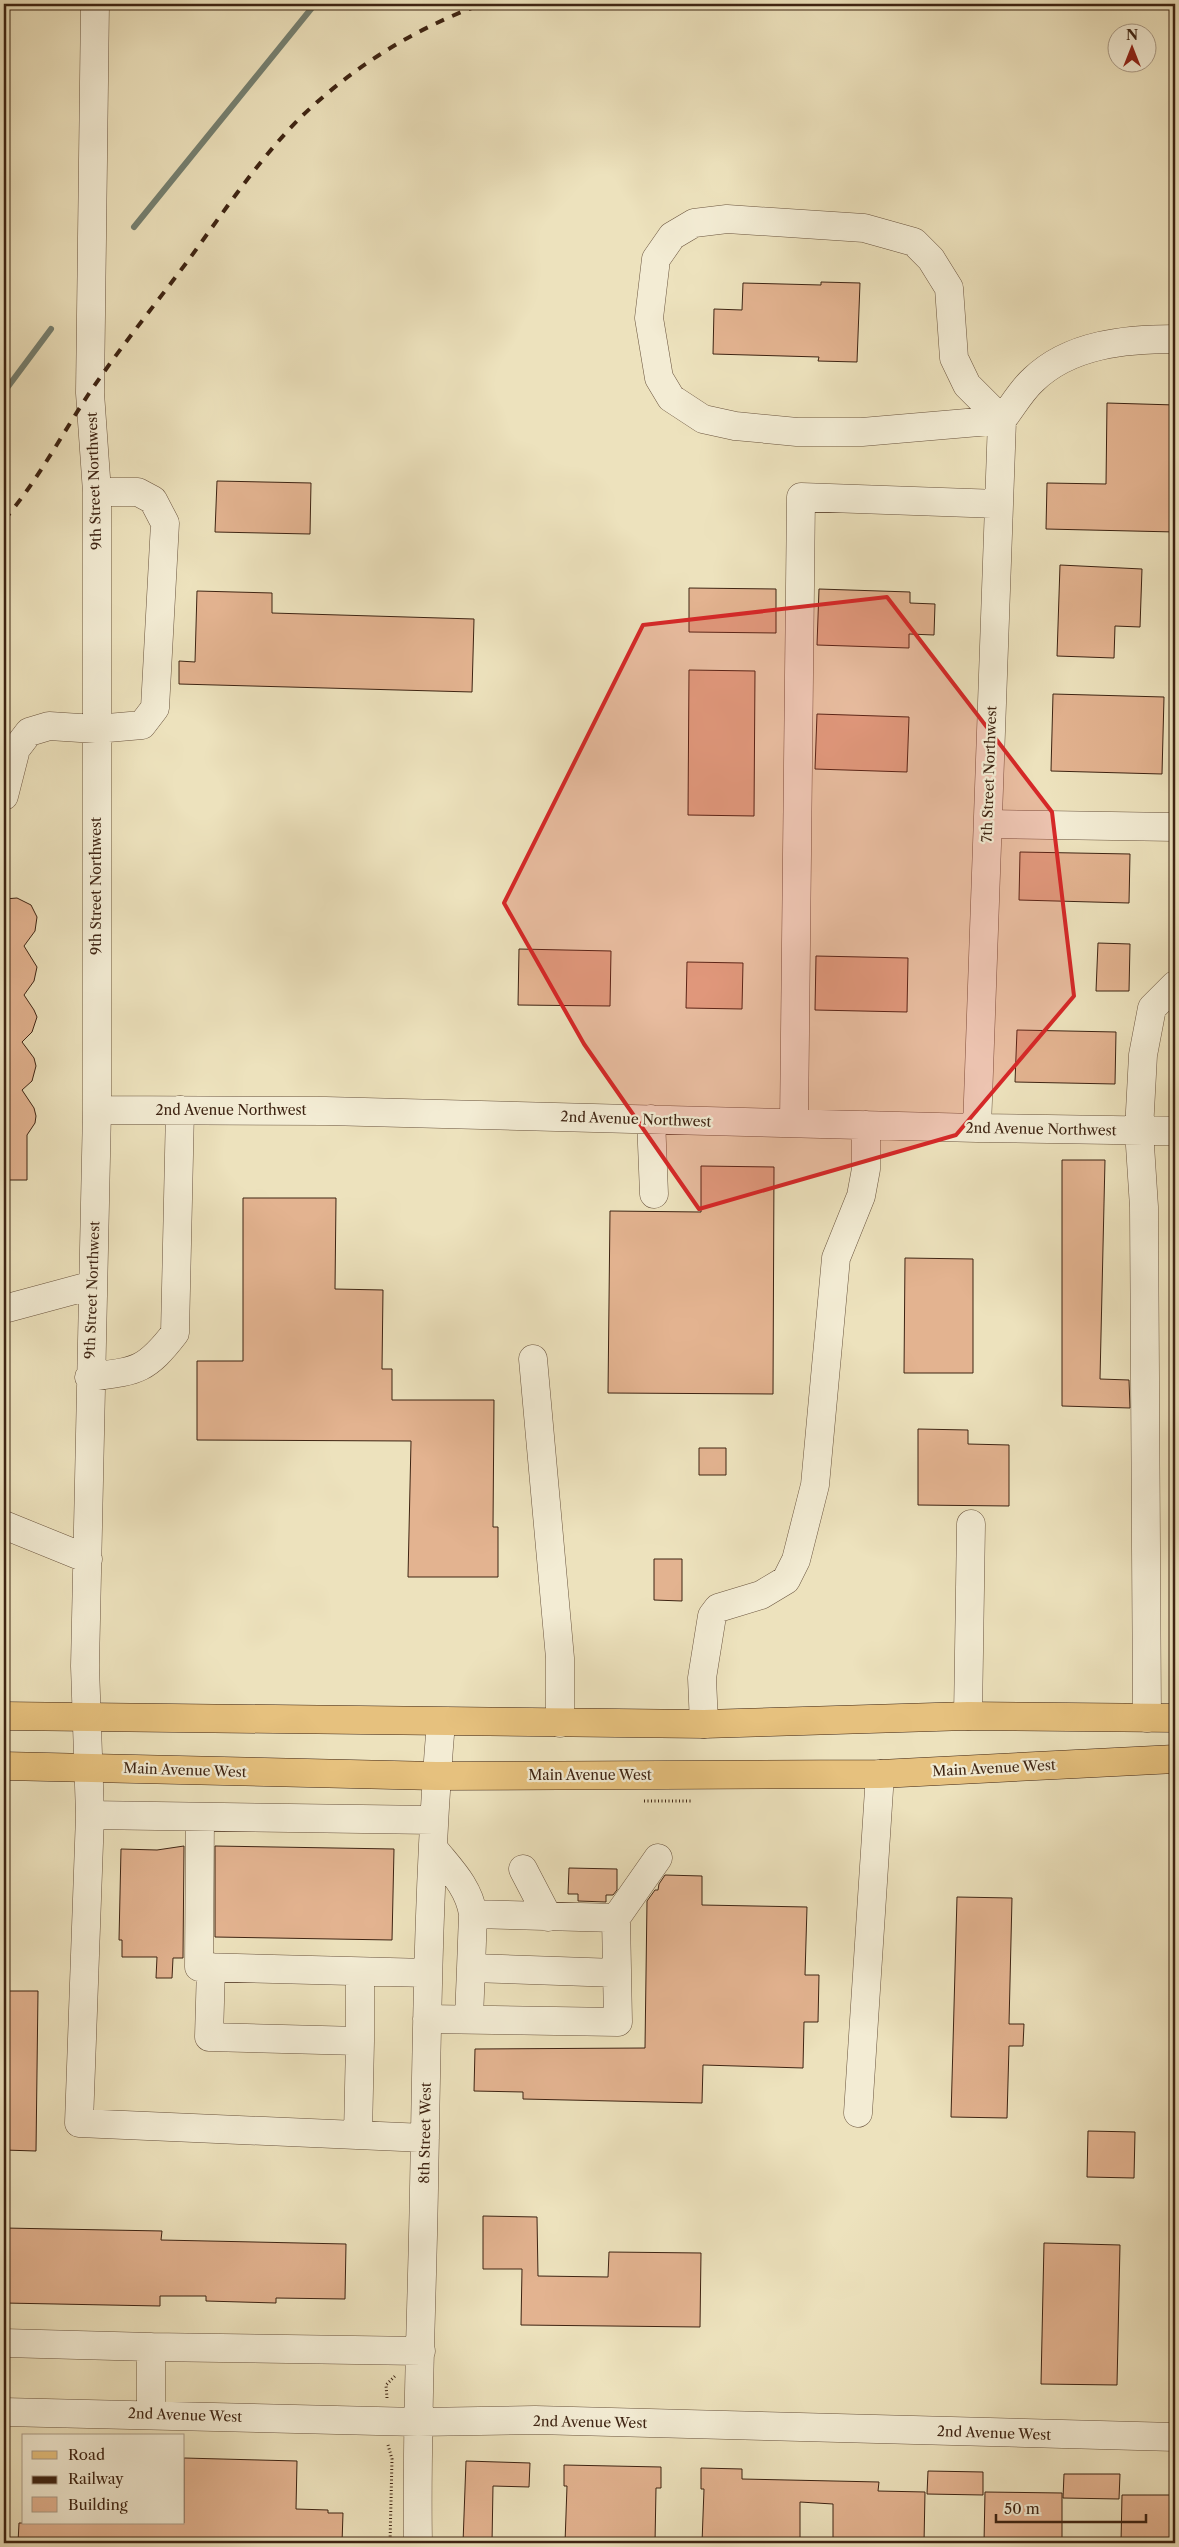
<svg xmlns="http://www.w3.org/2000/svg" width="1179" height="2547" viewBox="0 0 1179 2547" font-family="'Libre Caslon Text',serif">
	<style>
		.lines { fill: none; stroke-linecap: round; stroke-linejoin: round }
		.stream { stroke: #758071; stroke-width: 6 }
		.building { fill: #e3b390; stroke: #3e2413 }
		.minor-casing { stroke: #6a543e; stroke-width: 29 }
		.major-casing { stroke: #3e2413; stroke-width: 29 }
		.path { stroke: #3e2413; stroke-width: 3; stroke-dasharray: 1 2.5; stroke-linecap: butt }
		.minor { stroke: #f3ecd4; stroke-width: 28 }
		.major { stroke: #e6c17e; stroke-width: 28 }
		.rail { stroke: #3e2413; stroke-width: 4; stroke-dasharray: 9 9; stroke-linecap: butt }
		.marked { fill: #d62828; fill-opacity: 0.2; stroke: #d62828; stroke-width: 4; stroke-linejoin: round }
		.labels { text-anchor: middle; stroke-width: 4.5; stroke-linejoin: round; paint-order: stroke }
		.street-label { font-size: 14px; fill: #3e2413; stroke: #f3ecd4 }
	</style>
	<rect width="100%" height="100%" fill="#ede2bd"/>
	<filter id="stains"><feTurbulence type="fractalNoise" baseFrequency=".004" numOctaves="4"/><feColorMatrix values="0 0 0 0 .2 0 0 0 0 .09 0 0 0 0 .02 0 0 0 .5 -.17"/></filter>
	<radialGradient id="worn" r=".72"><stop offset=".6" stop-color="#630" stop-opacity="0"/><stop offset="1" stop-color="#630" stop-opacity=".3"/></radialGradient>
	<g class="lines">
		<path class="stream" d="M134,227L315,4
			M4,392L51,329"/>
	</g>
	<path class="building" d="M821,282L860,283L857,362L818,361L819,357L713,354L714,309L742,310L743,283L821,285Z
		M1107,403L1175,405V532L1046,529L1047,483L1106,484Z
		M217,481L311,483L310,534L215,532Z
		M1060,565L1142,569L1140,627L1115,626L1114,658L1057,656Z
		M689,588L776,589V633L689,632Z
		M819,589L910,592V603L935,604L934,635L909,634V648L817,645Z
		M197,591L272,593V613L474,619L472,692L179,684V661L195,662Z
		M689,670L755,671L754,816L688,815Z
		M1053,694L1164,697L1162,774L1051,771Z
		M817,714L909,717L907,772L815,769Z
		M1020,852L1130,854L1129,903L1019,900Z
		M17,898L31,905L37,917L35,931L24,946L37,967L34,981L24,995L34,1010L37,1017L32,1032L22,1042L34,1058L36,1066L32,1081L22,1090L34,1108L36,1116L35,1123L27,1135V1180H4V899Z
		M1098,943L1130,944L1129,991H1096Z
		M519,949L611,951L610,1006L518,1005Z
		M816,956L908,958L907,1012L815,1010Z
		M687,962L743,963L742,1009L686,1008Z
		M1017,1030L1116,1032L1115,1084L1015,1082Z
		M1062,1160H1105L1100,1379L1129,1380L1130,1408L1062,1406Z
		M701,1166L774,1167L773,1394L608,1393L610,1211L701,1212Z
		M243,1198H336L335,1289L383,1290L382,1369H392V1400H494L493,1527H498V1577H408L411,1441L197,1440V1361H243Z
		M905,1258L973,1259V1373H904Z
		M918,1429L968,1430V1444L1009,1445V1506L918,1505Z
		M699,1448H726V1475H699Z
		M654,1559H682V1601L654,1600Z
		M184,1846L183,1958H173L172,1978H156L157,1957H122V1940H119L121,1849L157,1850Z
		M215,1846L394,1849L392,1940L215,1937Z
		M569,1868L617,1869V1890L613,1895H606V1902L578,1901V1894H568Z
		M665,1875L702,1876V1905L807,1907L805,1975H819L818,2022H804L803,2068L703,2065L702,2103L523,2099V2092L474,2091L475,2049L645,2048L647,1901L655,1890H658L659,1884Z
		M957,1897L1012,1898L1009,2024H1024L1023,2046H1009L1007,2118L951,2117Z
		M4,1991H38L36,2151L4,2150Z
		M1088,2131L1135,2132L1134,2178L1087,2177Z
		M483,2216L537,2217L538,2276L608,2277L609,2252L701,2253L700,2327L521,2325L522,2269H483Z
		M4,2228L162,2231L161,2240L346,2244L345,2299L276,2298V2303L206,2301V2296H160V2306L4,2303Z
		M1044,2243L1120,2245L1117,2385L1041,2384Z
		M184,2458L297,2461L296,2509L328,2510V2513H343L342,2543H18L19,2523H184Z
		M466,2461L530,2463L529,2487L493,2486L492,2543H463Z
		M564,2465L661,2467V2488H656L655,2543H565L567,2486H564Z
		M701,2468L742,2469V2479L879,2482L878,2491L925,2492L924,2543H836V2538H833V2504L800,2502V2543H702L704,2489H701Z
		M928,2471L983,2472V2495L927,2494Z
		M1064,2474H1120L1119,2499L1063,2498Z
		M985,2492L1062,2493V2543H984Z
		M1122,2495H1175V2543H1121Z"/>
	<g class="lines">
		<g class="minor-casing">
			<path id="minor" d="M95,4L90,393L97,492V1110L85,1666L90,1815L79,2123L425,2138
				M1002,420L967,385L954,358L949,288L931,259L914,242L864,228L727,219L694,223L672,236L656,259L649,318L659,378L671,398L703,419L735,426L797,432H862L1002,420C1012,407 1021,391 1033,380C1070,344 1126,339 1175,339
				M4,796L16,749L29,732L49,726L96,729L142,725L155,708L165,523L153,500L138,492H97
				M988,824L1175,827
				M97,1110L326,1111L977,1128L1175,1131
				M651,1119L654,1194
				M794,1123L801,497L999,504
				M977,1128L1002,420
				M4,1309L93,1285
				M533,1359L560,1658V1723
				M89,1377C136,1371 145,1372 175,1333L180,1110
				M4,1525L88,1559
				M968,1716L971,1524
				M1147,1718L1144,1207L1139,1130L1143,1055L1152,1008L1175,985
				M704,1724L702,1678L712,1616L718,1608L761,1595L786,1580L796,1560L815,1485L836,1258L861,1196L866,1169V1125
				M90,1815L434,1820
				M200,1817L199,1967L428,1973
				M523,1869L548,1917
				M473,1914L471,1968L617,1973
				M616,1918L658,1858
				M211,1967L209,2037L360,2041L358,2135
				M469,2018L471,1968
				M427,2019L618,2022L616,1918L473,1914C469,1887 450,1869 434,1849
				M360,2041V1972
				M858,2113L880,1774
				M4,2343L151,2347V2414
				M151,2347L421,2351
				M4,2412L418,2422L535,2420L1175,2437
				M418,2543C416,2425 422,2307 424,2188C427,2033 428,1877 441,1722"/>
		</g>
		<g class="major-casing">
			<path id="major" d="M4,1716L704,1724L968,1716L1175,1718
				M4,1766L436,1776L880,1774L1175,1759"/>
		</g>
		<path class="path" d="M644,1801H693
			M387,2398L386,2385L395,2376
			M388,2445L392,2459L390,2543"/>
		<use href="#minor" class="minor"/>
		<use href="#major" class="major"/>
		<path class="rail" d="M4,520C36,483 61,436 88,395C119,349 154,306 187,262C223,213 258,160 301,117C354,66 414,29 482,4"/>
	</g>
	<path class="marked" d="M887,597L1052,812L1074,996L956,1135L699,1209L584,1044L504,903L643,625Z"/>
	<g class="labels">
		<g class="street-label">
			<text transform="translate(94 481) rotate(-92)" y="5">9th Street Northwest</text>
			<text transform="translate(989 774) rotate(-88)" y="5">7th Street Northwest</text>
			<text transform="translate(96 886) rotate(-90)" y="5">9th Street Northwest</text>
			<text x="231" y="1115">2nd Avenue Northwest</text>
			<text transform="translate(636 1119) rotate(2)" y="5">2nd Avenue Northwest</text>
			<text transform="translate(1041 1129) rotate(1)" y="5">2nd Avenue Northwest</text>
			<text transform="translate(92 1290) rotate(-88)" y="5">9th Street Northwest</text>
			<text transform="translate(994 1768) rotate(-3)" y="5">Main Avenue West</text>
			<text transform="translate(185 1770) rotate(2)" y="5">Main Avenue West</text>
			<text x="590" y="1780">Main Avenue West</text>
			<text transform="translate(425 2133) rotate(-89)" y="5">8th Street West</text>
			<text transform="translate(185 2415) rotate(2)" y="5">2nd Avenue West</text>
			<text transform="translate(590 2422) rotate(1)" y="5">2nd Avenue West</text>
			<text transform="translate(994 2433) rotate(2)" y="5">2nd Avenue West</text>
		</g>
	</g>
	<rect width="1179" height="2547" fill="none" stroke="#ede2bd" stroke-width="20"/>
	<rect x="5" y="5" width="1169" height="2537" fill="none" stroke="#3e2413" stroke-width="2.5"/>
	<rect x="10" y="10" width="1159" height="2527" fill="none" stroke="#3e2413"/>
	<rect x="22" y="2434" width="162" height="90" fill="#f3ecd4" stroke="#ab9c87"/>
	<rect x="32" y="2451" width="25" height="8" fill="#e6c17e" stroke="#ab9c87"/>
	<text x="68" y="2460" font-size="15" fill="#3e2413">Road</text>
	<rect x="32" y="2476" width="25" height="8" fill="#3e2413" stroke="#ab9c87"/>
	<text x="68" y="2484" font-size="15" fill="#3e2413">Railway</text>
	<rect x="32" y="2497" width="25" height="15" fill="#e3b390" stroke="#ab9c87"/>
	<text x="68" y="2510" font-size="15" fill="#3e2413">Building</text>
	<g transform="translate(1132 48)"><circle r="24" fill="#f3ecd4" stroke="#ab9c87"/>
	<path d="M0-4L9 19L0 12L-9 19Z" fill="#8f2418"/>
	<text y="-8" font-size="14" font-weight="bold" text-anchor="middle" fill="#3e2413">N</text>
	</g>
	<path d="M996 2514v8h150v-8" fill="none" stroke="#3e2413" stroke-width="2.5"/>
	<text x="1004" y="2514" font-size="15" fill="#3e2413" stroke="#f3ecd4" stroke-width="4" paint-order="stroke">50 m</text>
	<rect width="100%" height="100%" filter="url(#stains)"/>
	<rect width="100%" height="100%" fill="url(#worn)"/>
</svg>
